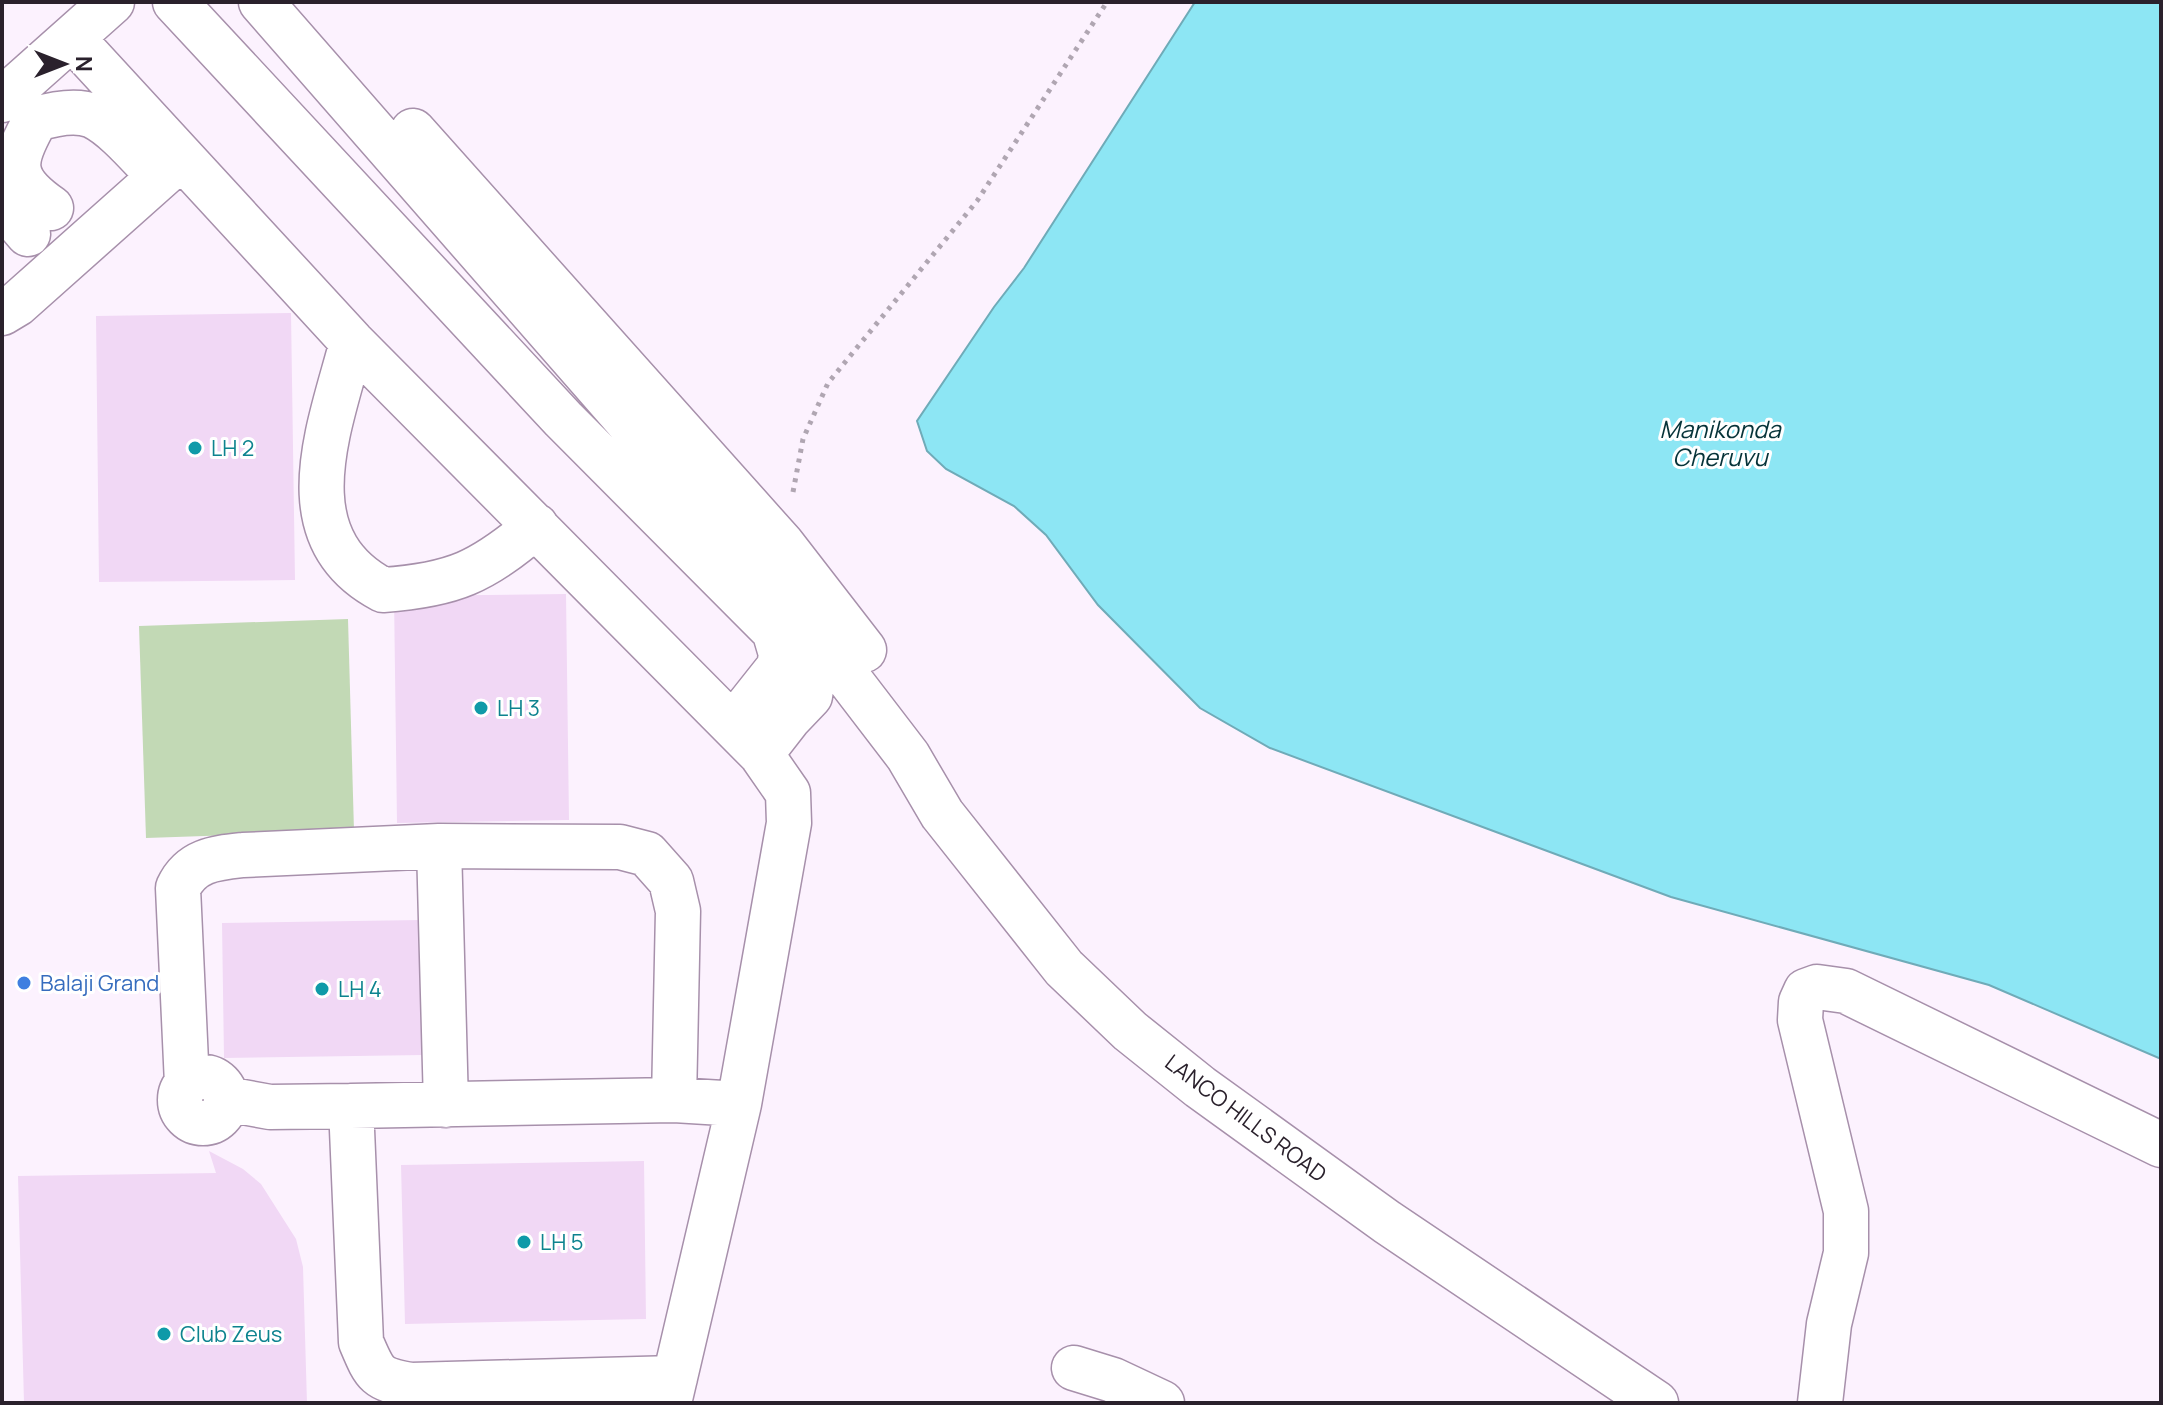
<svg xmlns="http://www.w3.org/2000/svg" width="2163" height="1405" viewBox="0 0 2163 1405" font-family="Manrope,sans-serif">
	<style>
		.green { fill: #c2d9b5 }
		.water { fill: #8de6f4; stroke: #6fabb8; stroke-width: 2 }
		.building { fill: #f1d8f5 }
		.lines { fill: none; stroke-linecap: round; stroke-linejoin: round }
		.minor-casing { stroke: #a790ab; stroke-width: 47 }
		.path { stroke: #b0a6b2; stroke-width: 5; stroke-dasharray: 4 6; stroke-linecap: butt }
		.minor { stroke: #fff; stroke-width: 44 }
		.culture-dot { fill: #0f9aa8; stroke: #fff; stroke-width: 3 }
		.shop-dot { fill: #3f7fe0; stroke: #fff; stroke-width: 3 }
		.labels { text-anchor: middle; stroke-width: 6; stroke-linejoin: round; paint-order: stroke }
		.culture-label { font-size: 22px; fill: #0d838f; stroke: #fff; text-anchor: start }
		.shop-label { font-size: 22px; fill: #366cbe; stroke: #fff; text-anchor: start }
		.street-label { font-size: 22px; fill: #2a212c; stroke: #fff }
		.water-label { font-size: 24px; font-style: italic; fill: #063339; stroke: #fff }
	</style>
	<rect width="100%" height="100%" fill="#fcf2fe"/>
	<path class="green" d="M348,619L354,831L146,838L139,626Z"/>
	<path class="water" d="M1195,2H2161V1059L1989,985L1671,897L1270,748L1200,708L1098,605L1046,535L1014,506L946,469L927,451L917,421L994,307L1024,268Z"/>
	<path class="building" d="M291,313L295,580L99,582L96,316Z
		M566,594L569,820L397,823L394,596Z
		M421,920L423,1055L224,1058L222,923Z
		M209,1151L243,1169L261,1184L296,1239L303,1267L307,1403H24L18,1176L216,1173Z
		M644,1161L646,1319L405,1324L401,1165Z"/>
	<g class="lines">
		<g class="minor-casing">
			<path id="minor" d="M175,2L563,419L780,637
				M261,2L823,645L908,756L942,814L1064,968L1130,1031L1200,1087L1387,1222L1656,1403
				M72,38L352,342L761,754L788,793L789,823L739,1104L669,1403
				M2,100L112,2
				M413,131L782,544L864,650
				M2,204L28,234
				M51,208C7,177 13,160 36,119C53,114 76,109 93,116C116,127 141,158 159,176
				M2,313L17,304L181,158
				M352,342C330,427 283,537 383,590C454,585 482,572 536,526
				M733,725L779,667L781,654L774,630
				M761,754L789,718L810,696L812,683L805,662
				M439,846L446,1105
				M180 1100a23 23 0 1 1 46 0a23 23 0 1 1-46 0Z
				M187,1084L178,888C191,860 215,858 243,855L439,846L620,847L647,854L671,881L678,911L674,1100
				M226,1099L270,1107L351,1106
				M1074,1368L1113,1380L1162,1403
				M675,1378L411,1385C376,1379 375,1375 361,1342L351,1106L674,1100L739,1104
				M1820,1403L1829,1324L1846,1253V1211L1800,1020L1801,1002L1806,991L1817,987L1846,991L2161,1145"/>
		</g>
		<path class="path" d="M793,492L803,439L828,383L977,201L1107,2"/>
		<use href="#minor" class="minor"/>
	</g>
	<g class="culture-dot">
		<circle cx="195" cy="448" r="8"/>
		<circle cx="481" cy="708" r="8"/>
		<circle cx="322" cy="989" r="8"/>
		<circle cx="524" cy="1242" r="8"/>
		<circle cx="164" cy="1334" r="8"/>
	</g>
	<circle class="shop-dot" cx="24" cy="983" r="8"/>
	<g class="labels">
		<g class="culture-label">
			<text x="211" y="456">LH 2</text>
			<text x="497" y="716">LH 3</text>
			<text x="338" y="997">LH 4</text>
			<text x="540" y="1250">LH 5</text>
			<text x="180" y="1342">Club Zeus</text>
		</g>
		<g class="shop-label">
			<text x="40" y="991">Balaji Grand</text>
		</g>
		<g class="street-label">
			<text transform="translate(1246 1118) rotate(37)" y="8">LANCO HILLS ROAD</text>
		</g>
		<g class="water-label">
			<text x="1720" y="438">Manikonda<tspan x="1720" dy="28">Cheruvu</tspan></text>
		</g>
	</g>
	<rect width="2163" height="1405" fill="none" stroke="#2a212c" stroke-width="8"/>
	<g transform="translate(64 64) rotate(90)" stroke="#ffffff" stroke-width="6" paint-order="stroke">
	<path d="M0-6L14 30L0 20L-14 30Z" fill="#2a212c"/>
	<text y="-12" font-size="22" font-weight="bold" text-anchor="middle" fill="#2a212c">N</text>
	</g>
</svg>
